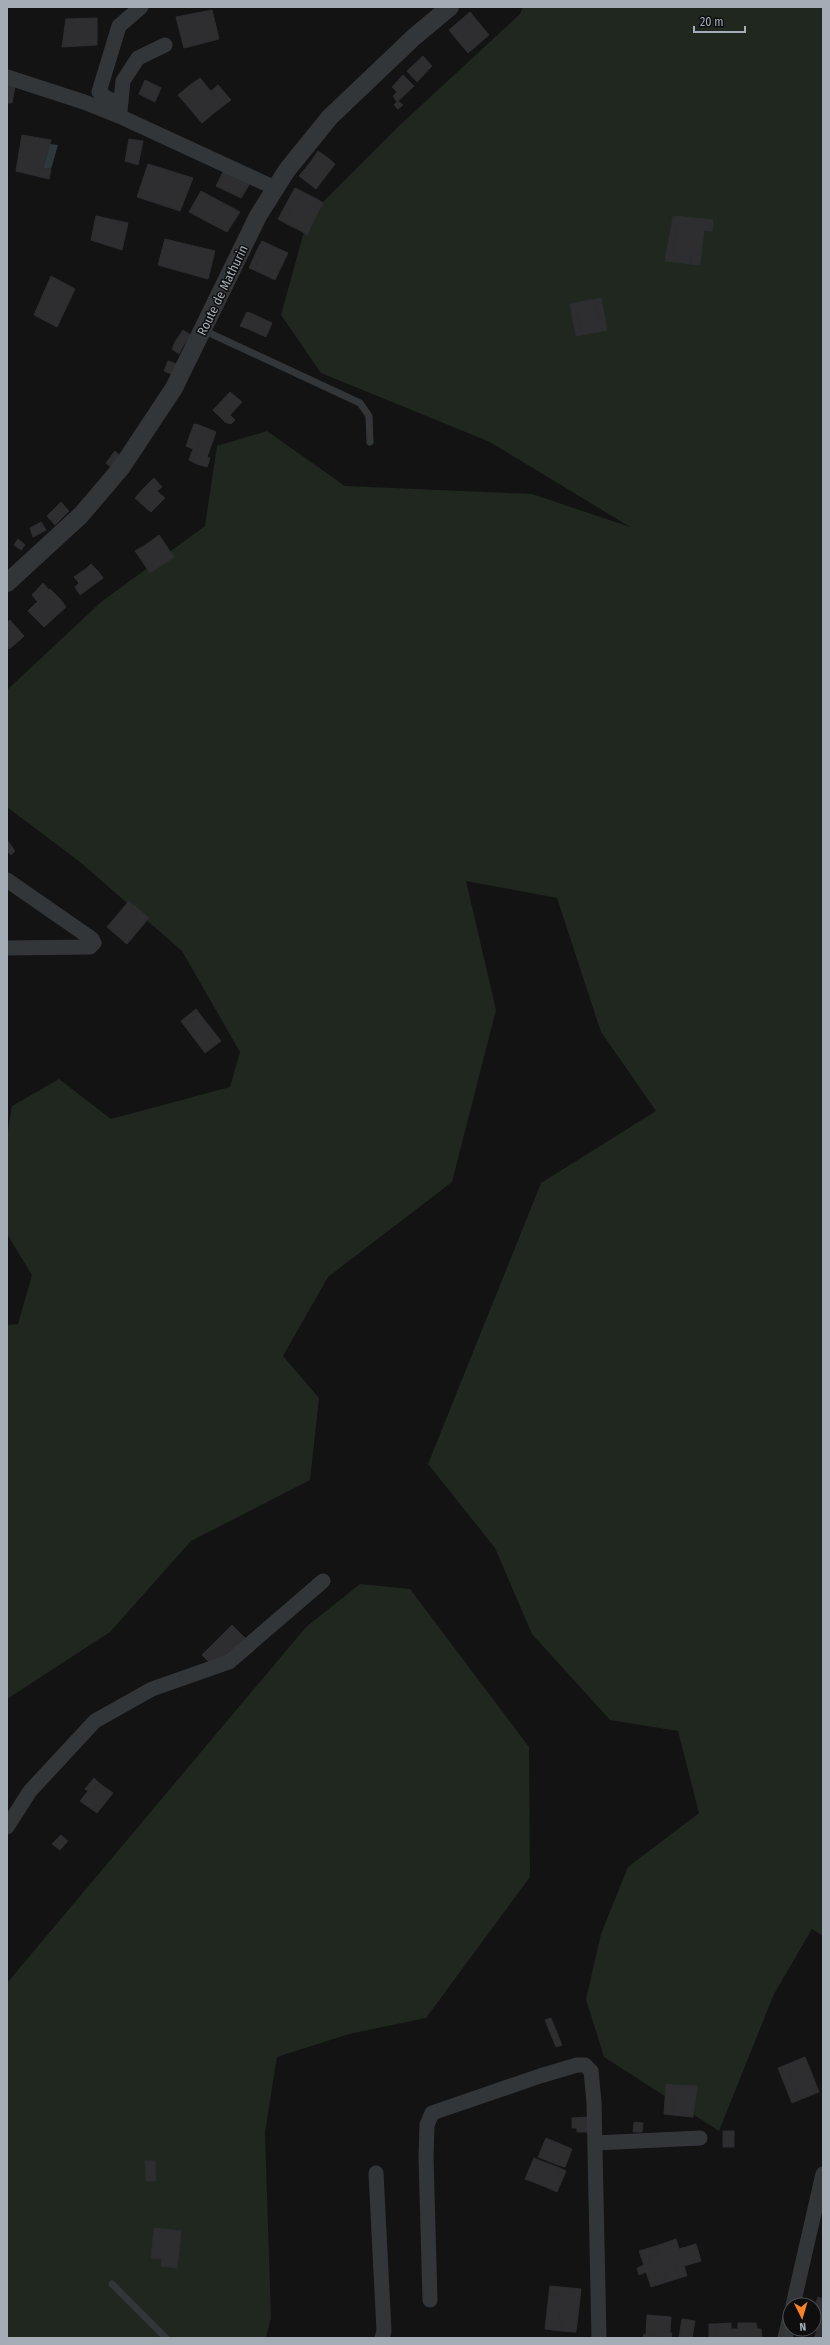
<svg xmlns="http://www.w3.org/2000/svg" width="830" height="2345" viewBox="0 0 830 2345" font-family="'Fira Sans Condensed',sans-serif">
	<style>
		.green { fill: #1f271f }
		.water { fill: #2b393d }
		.building { fill: #2e2e30; stroke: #2c2d30 }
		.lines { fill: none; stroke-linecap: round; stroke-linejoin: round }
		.service { stroke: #333639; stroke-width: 7 }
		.minor { stroke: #333639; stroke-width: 15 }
		.tertiary { stroke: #333639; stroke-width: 18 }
		.labels { text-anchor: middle; stroke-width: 3; stroke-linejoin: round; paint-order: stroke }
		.street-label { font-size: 13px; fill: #a4adb5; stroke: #0e0e0f }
	</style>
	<rect width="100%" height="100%" fill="#131314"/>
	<path class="green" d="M523,7H823V1936L812,1929L774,1994L719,2131L604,2057L586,1999L601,1934L628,1867L699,1813L678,1731L610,1720L532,1634L495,1548L428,1464L541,1183L656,1111L601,1032L557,898L466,881L496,1010L452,1182L328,1277L283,1356L319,1398L310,1480L191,1541L110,1632L7,1699V1325L18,1324L32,1275L7,1234V1137L12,1106L59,1079L111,1119L230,1087L240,1052L182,951L80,862L7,807V690L101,602L205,526L217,446L267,431L345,486L532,494L630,527L490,442L321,373L281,315L308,217L400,125L520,14Z
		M360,1584L410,1589L529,1747L530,1877L426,2018L349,2034L277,2057L265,2132L271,2318L266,2338H7V1983L306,1627Z"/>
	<path class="water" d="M50,144L58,145L51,169L43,168Z"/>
	<path class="building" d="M212,10L219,39L184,48L176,17Z
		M470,12L484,29L479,33L469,22L453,35L449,30Z
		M97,18V45L62,47L66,19Z
		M469,22L479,33L484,29L489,35L468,53L453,35Z
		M423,56L432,66L417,82L407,71Z
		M403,75L414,86L397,102L393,96L397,92L392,87Z
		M200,78L223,106L214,113L207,104L202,108L191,95L195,91L190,85Z
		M7,79L15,87L12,103H7Z
		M145,80L161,88L155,102L139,94Z
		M190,85L195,91L191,95L202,108L207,104L214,113L202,123L178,95Z
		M218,85L231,100L223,106L211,91Z
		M398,101L403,105L398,109L394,105Z
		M22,135L51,140L43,168L51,169L49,179L16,171Z
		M129,139L143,141L138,165L125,161Z
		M318,151L328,158L324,164L319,160L313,167L309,164Z
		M328,158L335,164L316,189L299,176L309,164L313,167L319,160L324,164Z
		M148,164L193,178L180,211L137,197Z
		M225,168L251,182L241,198L216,186Z
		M295,188L303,192L298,201L294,199L287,212L291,214L287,224L278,219Z
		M201,191L240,212L227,232L189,212Z
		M303,192L317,199L313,207L319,210L310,228L304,225L301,231L287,224L291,214L287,212L294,199L298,201Z
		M317,199L323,203L319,210L313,207Z
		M96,216L128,223L122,250L91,240Z
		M673,216L693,218L692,225L676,223L673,255L691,257V264L665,261Z
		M693,218L705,219V222L710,223L709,231L704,230L700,265L691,264V257L673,255L676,223L692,225Z
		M705,219L713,220L712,231H709L710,223L705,222Z
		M304,225L310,228L307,235L301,231Z
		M165,239L215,251L208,279L158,265Z
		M262,241L288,253L275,280L254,270L263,250L258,248Z
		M258,248L263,250L254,270L249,268Z
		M51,276L75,289L57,327L34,315Z
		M601,298L605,319L599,320L595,299Z
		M595,299L599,320L605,319L607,330L582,335L578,314L572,315L570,304Z
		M247,312L253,314L246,328L240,326Z
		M253,314L272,323L266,337L246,328Z
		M578,314L582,335L576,336L572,315Z
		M183,330L191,335L183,346L175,342Z
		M175,342L183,346L179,354L172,349Z
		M168,361L177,364L171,374L164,371Z
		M230,392L242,402L230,415L235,420L231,424L225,422L213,410Z
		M194,424L199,425L193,440L200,443L195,455L200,456L197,464L189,460L193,449L186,446Z
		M199,425L216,432L207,457L210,458L207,467L197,464L200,456L195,455L200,443L193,440Z
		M115,451L123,458L114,470L106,463Z
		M154,478L162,487L157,491L165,498L151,512L146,508L149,505L143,499L147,494L143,489Z
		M143,489L147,494L143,499L149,505L146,508L135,498Z
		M61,502L69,511L55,525L47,516Z
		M41,522L46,530L33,537L30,528Z
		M159,535L174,557L150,573L140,558L148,552L144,546Z
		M18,539L25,545L21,550L14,545Z
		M144,546L148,552L140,558L135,551Z
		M91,564L98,571L92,575L87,568Z
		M87,568L92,575L98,571L103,578L80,595L75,587L79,583L74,577Z
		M43,583L49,590L37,601L32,595Z
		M50,589L60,599L55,604L50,599L39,608L35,604Z
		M50,599L55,604L60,599L66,607L44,627L28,611L35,604L39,608Z
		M10,620L24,636L21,639L10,627L7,630V623Z
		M10,627L21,639L9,649L7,646V630Z
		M7,840L15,851L11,855L7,851Z
		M129,901L149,918L127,944L107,927Z
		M196,1009L199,1013L184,1025L181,1021Z
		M199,1013L221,1041L205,1053L184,1025Z
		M232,1625L243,1636L220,1659L214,1653L207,1660L202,1655Z
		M243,1636L245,1638L215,1668L207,1660L214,1653L220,1659Z
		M94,1778L99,1783L91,1793L85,1789Z
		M99,1783L113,1793L97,1813L80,1801L88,1791L91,1793Z
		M61,1835L68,1841L60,1850L52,1844Z
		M551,2018L562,2045L556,2047L545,2020Z
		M805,2057L808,2064L788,2073L799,2100L792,2103L778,2068Z
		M808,2064L819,2092L799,2100L788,2073Z
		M666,2084L675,2085L673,2115L664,2114Z
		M675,2085L697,2086L693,2117L673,2115Z
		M588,2117V2132H577V2128H572V2118Z
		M634,2122L643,2123L642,2132H633Z
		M723,2131H734V2147H723Z
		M546,2138L565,2146L558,2165L538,2157Z
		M565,2146L572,2149L565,2167L558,2165Z
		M534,2158L541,2161L533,2182L525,2179Z
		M145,2161H155L156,2181H146Z
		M541,2161L560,2168L553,2183L548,2181L546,2187L533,2182Z
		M560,2168L566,2171L557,2192L546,2187L548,2181L553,2183Z
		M154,2228L181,2231L177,2268L161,2266L162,2259L151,2258Z
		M676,2239L679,2249L696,2244L701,2261L684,2266L682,2259L674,2261L679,2278L667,2282L665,2274L656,2277L649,2256L658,2254L656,2246Z
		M656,2246L658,2254L649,2256L651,2260L656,2277L665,2274L667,2282L651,2287L646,2272L639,2275L637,2268L644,2265L639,2251Z
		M682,2259L687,2276L679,2278L674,2261Z
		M550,2286L581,2289L576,2332L561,2331L562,2323L558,2322L561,2303L554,2302L555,2294H549Z
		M549,2294H555L554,2302L561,2303L558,2322L562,2323L561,2331L545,2329Z
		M818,2297L823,2299V2338H818L822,2326L814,2323V2308Z
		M647,2315L671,2317L670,2333H672L671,2338H652V2335L646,2334Z
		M682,2319L695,2321L692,2338H679Z
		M731,2323V2329H738V2323H756L757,2329H761L762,2338H716L715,2324Z
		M814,2323L822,2326L818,2338H814L817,2331L812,2329H814Z
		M709,2324H715L716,2338H709Z
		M644,2334L652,2335V2338H643Z"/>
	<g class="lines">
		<path class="service" d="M203,330L360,403L369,416L370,442
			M112,2284L166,2338"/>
		<path class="minor" d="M7,77L84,102L119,116L275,188
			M121,102L108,99L99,92L119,26L141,7
			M120,111L123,81L138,58L165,45
			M7,880L92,939L94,943L90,947L7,948
			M7,1827L30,1791L95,1721L152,1689L229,1662L323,1581
			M595,2143L700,2138
			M376,2173L384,2331L382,2338
			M430,2300L426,2157L427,2125L432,2113L540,2076L577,2065H585L591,2071L594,2102L599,2338
			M793,2305L823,2174
			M785,2338L790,2317"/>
		<path class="tertiary" d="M7,583L81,515L121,468L174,388L258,216L287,170L330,117L414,37L450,7"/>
	</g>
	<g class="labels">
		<g class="street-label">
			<text transform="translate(222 290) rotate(-64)" y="5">Route de Mathurin</text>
		</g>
	</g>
	<rect width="830" height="2345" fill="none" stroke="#a4adb5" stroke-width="16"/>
	<g transform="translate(802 2317) rotate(175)"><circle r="19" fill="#0e0e0f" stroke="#4a4e51"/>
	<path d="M0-3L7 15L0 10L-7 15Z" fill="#f88227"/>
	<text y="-6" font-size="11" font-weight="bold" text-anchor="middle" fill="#a4adb5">N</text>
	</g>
	<path d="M694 26v6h51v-6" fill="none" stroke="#a4adb5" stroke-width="2"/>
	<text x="700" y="26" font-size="12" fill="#a4adb5" stroke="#0e0e0f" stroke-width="3" paint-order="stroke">20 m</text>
</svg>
